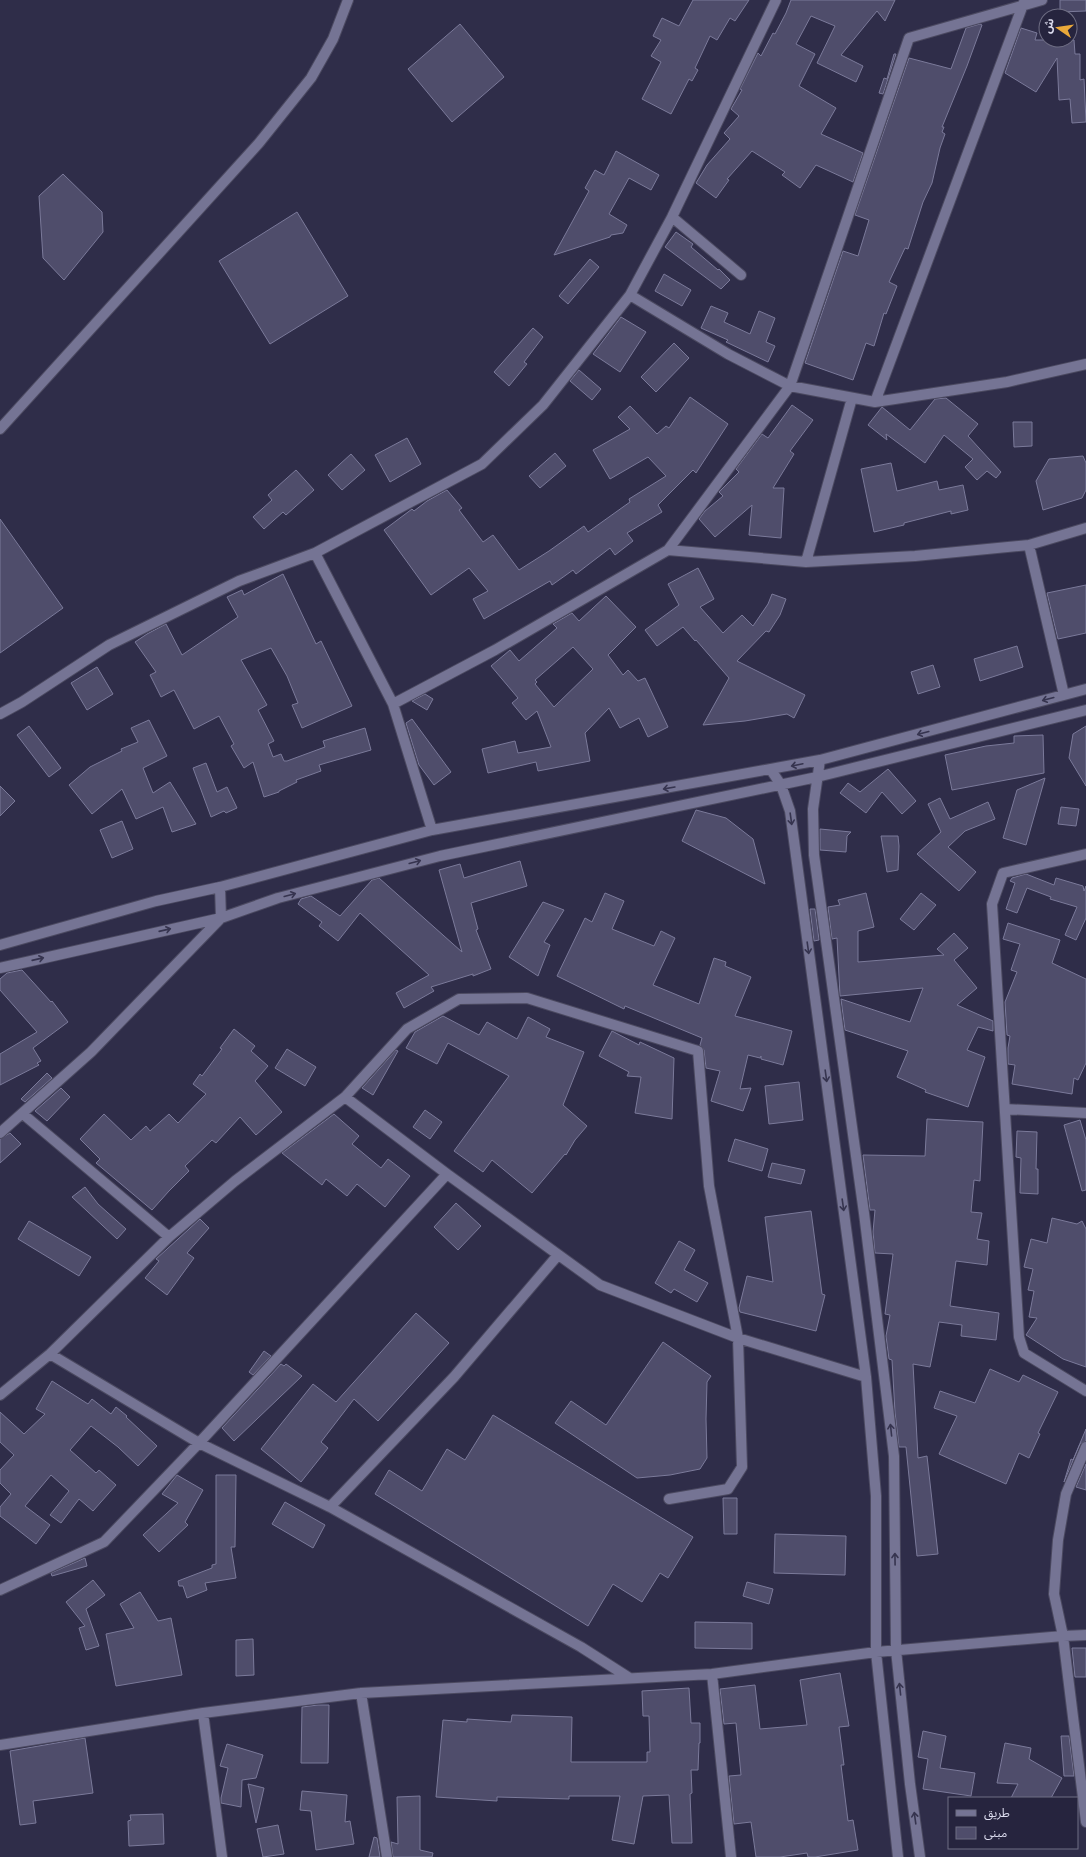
<svg xmlns="http://www.w3.org/2000/svg" width="1086" height="1857" viewBox="0 0 1086 1857" font-family="Karla,'Noto Sans Arabic',sans-serif">
	<style>
		.building { fill: #4f4d6b; stroke: #7b7a9a; fill-rule: evenodd }
		.lines { fill: none; stroke-linecap: round; stroke-linejoin: round }
		.minor-casing { stroke: #4b4960; stroke-width: 12 }
		.minor { stroke: #757494; stroke-width: 10 }
		.oneway { stroke: #36344f }
	</style>
	<rect width="100%" height="100%" fill="#2f2d49"/>
	<path class="building" d="M693,0H749L735,21L730,18L717,40L710,36L695,68L698,70L692,81L689,79L671,114L642,99L661,62L651,56L661,40L653,36L662,18L679,26Z
		M791,0H895L885,21L877,11L841,55L863,66L856,82L817,63L835,26L811,16L796,44L815,54L799,86L836,108L821,134L863,153L853,182L816,165L800,188L782,175L785,172L752,151L727,179L729,180L716,198L696,183L707,165L730,139L724,133L739,116L731,109L742,90L740,89L758,53L761,56L773,33L775,34L786,13Z
		M1060,0H1086V11L1060,12Z
		M460,24L504,77L452,122L408,69Z
		M980,24L982,25L967,66L942,127H944L942,132L945,134L940,148L932,183L923,202L908,249L905,248L889,282L897,286L886,314L884,313L874,346L866,343L853,380L805,363L843,251L858,256L869,220L855,215L909,58L951,69L966,28Z
		M1021,28L1037,33L1035,40H1074L1075,54H1080V80L1084,79L1086,122L1072,123L1070,99L1059,100L1057,58L1036,92L1005,73Z
		M894,54H896L883,94L879,93L884,78L887,79Z
		M616,151L659,175L651,190L629,178L609,214L627,225L623,233L611,235L610,237L554,255L589,191L585,188L595,170L604,175Z
		M63,174L102,212L103,232L64,280L43,258L39,196Z
		M297,212L348,296L270,344L219,261Z
		M676,232L693,244L691,247L718,270L719,269L730,280L721,289L665,247Z
		M590,259L599,267L568,304L559,296Z
		M664,274L691,290L682,306L655,291Z
		M711,306L728,313L724,322L750,334L759,311L775,318L766,342L775,346L768,362L726,342L728,340L701,328Z
		M621,317L646,332L620,372L593,354Z
		M533,328L543,337L524,362L527,364L509,386L494,372Z
		M674,343L689,358L656,392L641,377Z
		M579,370L601,389L592,400L570,381Z
		M690,397L728,424L696,473L693,470L658,505L662,512L627,533L633,541L615,555L610,548L576,574L573,570L552,585L550,581L484,619L473,599L488,591L469,568L431,595L384,530L412,509L414,511L427,501L447,490L462,508L459,510L483,542L493,535L519,570L549,551L584,526L588,532L630,502L629,499L666,476L648,457L610,479L593,450L630,429L618,417L630,406L657,434L666,426L669,428Z
		M946,398L978,424L968,436L1001,472L996,478L987,471L977,480L965,467L973,459L944,435L925,463L886,434L887,440L868,425L882,407L910,430L935,399Z
		M792,405L813,420L790,451L794,454L773,488H784L781,538L749,535L752,505L715,537L699,519L705,511L723,496L719,492L739,472L736,469L762,434L768,438Z
		M1013,422H1032V446L1014,447Z
		M407,438L421,464L390,482L375,455Z
		M555,453L566,466L540,488L529,476Z
		M351,454L365,470L342,490L328,475Z
		M1083,456L1086,463V490L1082,498L1043,510L1036,481L1049,459Z
		M891,463L897,491L937,481L939,490L963,485L968,510L951,514V511L904,523V525L874,532L861,469Z
		M296,470L314,490L286,515L283,512L264,529L253,517L272,500L268,495Z
		M0,519L63,608L0,653Z
		M698,568L714,599L700,607L723,633L742,615L753,626L768,604L772,594L786,599L780,615L769,632L766,631L737,661L805,695L794,718L787,714L745,721L703,725L729,678L696,640L695,641L683,627L657,646L645,630L679,605L668,584Z
		M283,574L316,644L321,641L352,706L302,728L292,705L298,703L287,676L271,648L241,660L267,705L258,710L274,741L268,744L273,757L281,754L284,761H287L325,747L323,741L365,728L371,750L319,765L321,771L296,780L297,782L279,791V792L264,797L253,762L244,768L231,746L234,744L219,716L194,729L174,690L161,697L150,675L156,672L135,642L147,634L166,624L182,655L238,617L227,597L242,590L244,595Z
		M1086,585V633L1058,639L1047,593Z
		M606,596L636,627L608,655L623,675L628,670L638,681L645,678L668,727L648,737L639,718L620,728L609,708L585,733L590,761L538,771L536,762L488,773L482,749L515,741L518,753L551,747L537,711L526,720L512,703L518,698L491,666L510,650L519,661L557,628L553,624L572,613L579,621ZM573,647L593,669L554,707L535,684L537,682L535,680Z
		M1017,646L1023,667L980,681L974,659Z
		M933,665L940,687L918,694L911,672Z
		M97,667L113,694L87,710L71,683Z
		M425,694L433,699L427,710L412,701Z
		M412,719L451,772L434,785L419,765L406,723Z
		M149,720L167,756L143,768L153,793L170,782L196,824L172,832L163,807L136,819L122,789L92,814L69,785L90,767L122,751L121,749L138,742L131,728Z
		M29,726L61,768L49,777L17,735Z
		M1086,726V786L1069,758L1073,734Z
		M1043,735L1044,773L952,790L945,755L986,746L1014,743V736Z
		M206,763L217,792L227,787L237,808L226,813L224,811L211,817L193,768Z
		M888,769L916,801L902,814L882,792L866,813L840,793L848,783L860,792Z
		M1045,778L1026,845L1003,838L1017,790Z
		M0,786L15,801L0,816Z
		M940,798L950,819L988,802L995,819L965,831L948,847L976,872L959,891L917,854L941,832L928,804Z
		M1061,807L1079,809L1076,826L1058,824Z
		M696,810L726,818L753,839L765,884L682,841Z
		M122,821L133,849L112,858L100,830Z
		M820,829L851,832L847,836L846,852L820,850Z
		M881,836H898L899,846L898,870L887,872Z
		M520,861L527,886L471,903L478,929L476,930L491,969L473,976V974L431,987L434,991L404,1008L396,993L429,975L360,913L338,941L319,926L322,922L298,904L301,899L311,896L340,916L372,880L379,878L462,952L439,870L460,864L464,878Z
		M1026,874L1054,885L1056,878L1083,886L1084,891L1086,886V918L1076,940L1065,935L1077,907L1050,899L1051,897L1027,888L1017,913L1006,909L1015,883L1010,881L1012,878Z
		M605,893L624,901L612,929L654,946L661,931L675,938L653,985L699,1004L714,958L726,962L725,966L751,977L735,1016L792,1031L783,1065L761,1059V1056L760,1058L748,1055L740,1089L751,1088L743,1111L711,1101L720,1071L706,1068L704,1050L700,1045L702,1038L625,1006L624,1009L557,976L585,918L592,922Z
		M866,893L874,927L858,931V962L944,955L937,949L954,933L968,948L954,960L977,988L957,1005L993,1021V1031L978,1027L967,1050L985,1057L968,1107L925,1092L926,1090L897,1077L908,1051L845,1030L841,999L910,1022L923,988L840,996L837,938L832,939L828,907L840,905L838,900Z
		M921,893L936,905L914,930L900,919Z
		M543,902L564,910L544,942L550,945L538,976L509,957Z
		M810,909H815L819,940L814,941Z
		M1008,923L1060,940L1052,963L1086,979V1063L1078,1080L1074,1078L1072,1094L1012,1084L1015,1065L1008,1064V1048L1010,1036L1007,1035L1005,1002L1017,972L1011,970L1020,944L1003,939Z
		M22,970L51,1002L52,1001L68,1022L33,1048L41,1061L37,1063L39,1065L0,1085V1054L37,1032L0,990V979L7,973Z
		M443,1016L479,1035L487,1022L517,1039L528,1017L550,1029L546,1037L584,1052L563,1105L587,1126L575,1140L566,1155L565,1154L532,1193L492,1160L483,1172L454,1151L509,1076L448,1043L437,1064L406,1048L415,1032Z
		M234,1029L255,1046L251,1051L268,1066L255,1081L282,1112L256,1135L240,1117L216,1143L212,1140L185,1166L189,1171L169,1191L152,1210L96,1163L100,1159L80,1139L104,1114L131,1140L146,1126L150,1131L169,1114L178,1123L206,1094L193,1084L200,1074L202,1076L222,1049L220,1048Z
		M612,1031L639,1045L640,1042L674,1058L672,1119L635,1113L641,1077L627,1076L629,1072L599,1056Z
		M287,1049L316,1067L305,1086L275,1068Z
		M396,1050L398,1051L373,1095L362,1088Z
		M47,1073L52,1078L25,1102L21,1099Z
		M799,1082L803,1120L769,1124L765,1086Z
		M61,1088L70,1097L47,1121L35,1111Z
		M425,1110L442,1122L430,1139L413,1127Z
		M334,1114L359,1136L352,1144L381,1168L388,1159L410,1176L385,1207L357,1184L347,1196L326,1179L322,1185L282,1153Z
		M927,1119L983,1122L980,1181L974,1180L971,1212L982,1213L977,1239L989,1241L987,1265L956,1261L950,1306L999,1313L996,1340L961,1336L962,1325L939,1322L930,1367L913,1364L918,1458L927,1456L938,1554L917,1556L906,1447H899L895,1412L892,1360L889,1359L886,1336L890,1315L885,1314L893,1254L875,1253L873,1232L875,1210H870L863,1155L925,1156Z
		M1080,1120L1086,1140V1190L1082,1191L1064,1125Z
		M1017,1131L1037,1132L1036,1169H1038V1194L1020,1193L1021,1158L1016,1157Z
		M10,1133L21,1144L0,1163V1139Z
		M735,1139L768,1149L762,1171L728,1161Z
		M772,1163L805,1170L801,1184L768,1177Z
		M85,1187L98,1204L126,1229L117,1239L72,1197Z
		M456,1203L481,1226L458,1250L434,1227Z
		M811,1211L822,1294L825,1295L816,1331L740,1312L739,1308L747,1276L773,1282L765,1217Z
		M1052,1218L1077,1224L1082,1221L1086,1229V1367L1063,1359L1026,1335L1037,1318L1029,1317L1034,1291L1028,1290L1033,1269L1024,1267L1031,1239L1047,1243Z
		M200,1219L209,1228L187,1253L194,1258L167,1295L145,1278L159,1261L156,1259Z
		M29,1221L91,1257L79,1276L18,1239Z
		M679,1241L695,1250L684,1270L708,1283L697,1302L674,1289L671,1293L655,1283Z
		M416,1313L449,1343L378,1421L354,1399L321,1442L328,1448L301,1482L261,1449L313,1384L336,1402Z
		M663,1342L711,1376L707,1382L706,1419L707,1458L700,1469L670,1475L637,1478L555,1423L571,1401L606,1425Z
		M264,1351L271,1356L253,1375L249,1372Z
		M281,1364L284,1366L286,1364L302,1376L234,1441L222,1428Z
		M990,1369L1019,1382L1023,1375L1058,1392L1038,1433L1040,1434L1029,1458L1019,1453L1006,1484L939,1454L957,1416L934,1408L940,1391L975,1403Z
		M52,1381L88,1404L92,1399L111,1414L116,1407L127,1416L126,1417L157,1446L138,1466L118,1447L91,1426L70,1450L96,1473L99,1470L116,1485L93,1511L79,1499L61,1523L50,1515L69,1491L51,1475L25,1506L50,1525L36,1544L0,1516V1507L11,1494L0,1483V1470L14,1455L0,1442V1412L24,1434L45,1414L36,1409Z
		M493,1415L693,1537L668,1578L660,1573L642,1602L613,1584L588,1626L375,1494L389,1470L422,1491L447,1449L465,1460Z
		M1086,1429V1441L1080,1444L1064,1482L1071,1459L1073,1460Z
		M1086,1464V1490L1076,1487Z
		M177,1475L203,1490L185,1522L188,1525L159,1552L143,1535L178,1503L162,1494Z
		M216,1475H236L235,1547H231L236,1578L205,1583L207,1590L187,1598L183,1586H179L178,1581L212,1568V1565L216,1564Z
		M723,1498H737V1534H724Z
		M285,1502L325,1525L313,1548L272,1524Z
		M775,1534L846,1536L845,1575L774,1573Z
		M85,1558L87,1566L52,1576L51,1573Z
		M93,1580L105,1595L86,1609L99,1646L86,1650L79,1628L85,1626L66,1602Z
		M747,1582L773,1589L769,1604L743,1596Z
		M140,1592L158,1621L171,1618L182,1675L116,1686L106,1634L134,1628L120,1604Z
		M695,1622L752,1623V1649L695,1648Z
		M253,1639L254,1675L236,1676V1640Z
		M1072,1648H1086V1677H1075Z
		M840,1673L849,1726L839,1727L844,1765H841L848,1821L853,1820L858,1850L815,1857H808L807,1853L780,1857H756L751,1822L734,1824L729,1776L741,1775L736,1723L724,1724L720,1689L755,1685L760,1729L807,1725L800,1680Z
		M689,1688L691,1723H700V1743H699L698,1770H691L692,1793L690,1794L692,1843H672L669,1795L643,1796L634,1844L612,1840L620,1796H569V1799L497,1797V1801L436,1797L443,1720L467,1722V1719L511,1722L512,1715L572,1717L571,1762H647V1752H650L649,1716H643L642,1691Z
		M318,1705H329L328,1763H301L302,1707Z
		M923,1731L946,1736L940,1768L975,1773L971,1796L923,1789L928,1759L918,1757Z
		M1061,1736H1069L1074,1776H1064Z
		M85,1738L93,1793L33,1801L36,1823L20,1825L10,1751Z
		M1005,1743L1031,1748L1029,1759L1062,1778L1051,1798H1011L1018,1784L997,1783Z
		M227,1744L263,1755L256,1778L242,1780L241,1807L221,1803V1798L228,1768L220,1766Z
		M248,1784L264,1788L256,1823Z
		M302,1791L347,1795L345,1822L350,1821L354,1844L316,1850L311,1811L300,1810Z
		M420,1796V1850L433,1853L432,1857H393L391,1842L398,1844L397,1797Z
		M163,1814L164,1844L129,1846L128,1821L131,1820L130,1815Z
		M278,1825L284,1854L263,1857L257,1829Z
		M374,1837L377,1838L380,1857H369Z"/>
	<g class="lines">
		<g class="minor-casing">
			<path id="minor" d="M672,217L741,275
				M630,295L728,354L790,386L875,402L1007,382L1086,364
				M875,402L1024,2
				M0,429L259,143L311,78L333,39L348,0
				M1029,545L1064,695
				M668,550L806,562L915,556L1029,545L1086,528
				M315,553L393,704L432,830
				M806,562L852,398
				M393,704L495,650L668,550L790,386L909,38L1042,0
				M0,714L22,702L109,645L239,581L315,553L482,464L543,405L630,295L672,217L776,0
				M820,760L813,809L814,855L864,1213L894,1456L896,1650L910,1784L920,1857
				M771,770L781,785L790,811L866,1377L876,1496V1652L898,1857
				M1086,854L1003,873L992,904L1019,1337L1024,1353L1086,1391
				M0,945L156,901L220,887L432,830L820,760L1086,689
				M0,968L221,918L278,898L440,856L817,777L1086,710
				M345,1097L447,1174L600,1285L738,1338L866,1377
				M1005,1109L1086,1113
				M23,1114L169,1237
				M0,1133L91,1052L221,918L220,887
				M50,1354L199,1443L330,1507L581,1647L628,1677
				M0,1395L50,1354L169,1237L235,1181L345,1097L407,1029L459,999L527,998L698,1051L709,1186L738,1338L742,1467L728,1489L669,1499
				M1086,1447L1066,1494L1058,1540L1054,1594L1063,1636L1086,1822
				M330,1507L454,1377L558,1255
				M0,1590L104,1542L199,1443L447,1174
				M712,1674L731,1857
				M361,1693L387,1857
				M203,1713L222,1857
				M0,1745L203,1713L361,1693L712,1674L876,1652L1063,1636L1086,1635"/>
		</g>
		<use href="#minor" class="minor"/>
	</g>
	<defs><path id="oneway-shaft" d="M-6 0H5M1.5-3L5.5 0L1.5 3" fill="none" stroke-width="1.6" stroke-linecap="round" stroke-linejoin="round"/></defs>
	<g class="oneway">
		<use href="#oneway-shaft" transform="translate(1048 699) rotate(165)"/>
		<use href="#oneway-shaft" transform="translate(923 733) rotate(165)"/>
		<use href="#oneway-shaft" transform="translate(797 765) rotate(168)"/>
		<use href="#oneway-shaft" transform="translate(669 788) rotate(170)"/>
		<use href="#oneway-shaft" transform="translate(791 819) rotate(82)"/>
		<use href="#oneway-shaft" transform="translate(415 862) rotate(-15)"/>
		<use href="#oneway-shaft" transform="translate(290 895) rotate(-15)"/>
		<use href="#oneway-shaft" transform="translate(165 930) rotate(-13)"/>
		<use href="#oneway-shaft" transform="translate(808 948) rotate(82)"/>
		<use href="#oneway-shaft" transform="translate(38 959) rotate(-13)"/>
		<use href="#oneway-shaft" transform="translate(826 1076) rotate(82)"/>
		<use href="#oneway-shaft" transform="translate(843 1205) rotate(82)"/>
		<use href="#oneway-shaft" transform="translate(891 1430) rotate(-96)"/>
		<use href="#oneway-shaft" transform="translate(895 1559) rotate(-91)"/>
		<use href="#oneway-shaft" transform="translate(900 1689) rotate(-96)"/>
		<use href="#oneway-shaft" transform="translate(915 1818) rotate(-98)"/>
	</g>
	<rect x="948" y="1797" width="130" height="52" fill="#26243e" stroke="#6f6e84"/>
	<rect x="956" y="1810" width="20" height="6" fill="#757494" stroke="#6f6e84"/>
	<text x="984" y="1817" font-size="12" fill="#dcdcee">طريق</text>
	<rect x="956" y="1827" width="20" height="12" fill="#4f4d6b" stroke="#6f6e84"/>
	<text x="984" y="1837" font-size="12" fill="#dcdcee">مبنى</text>
	<g transform="translate(1058 28) rotate(283)"><circle r="19" fill="#26243e" stroke="#6f6e84"/>
	<path d="M0-3L7 15L0 10L-7 15Z" fill="#eba93a"/>
	<text y="-6" font-size="11" font-weight="bold" text-anchor="middle" fill="#dcdcee">ش</text>
	</g>
</svg>
